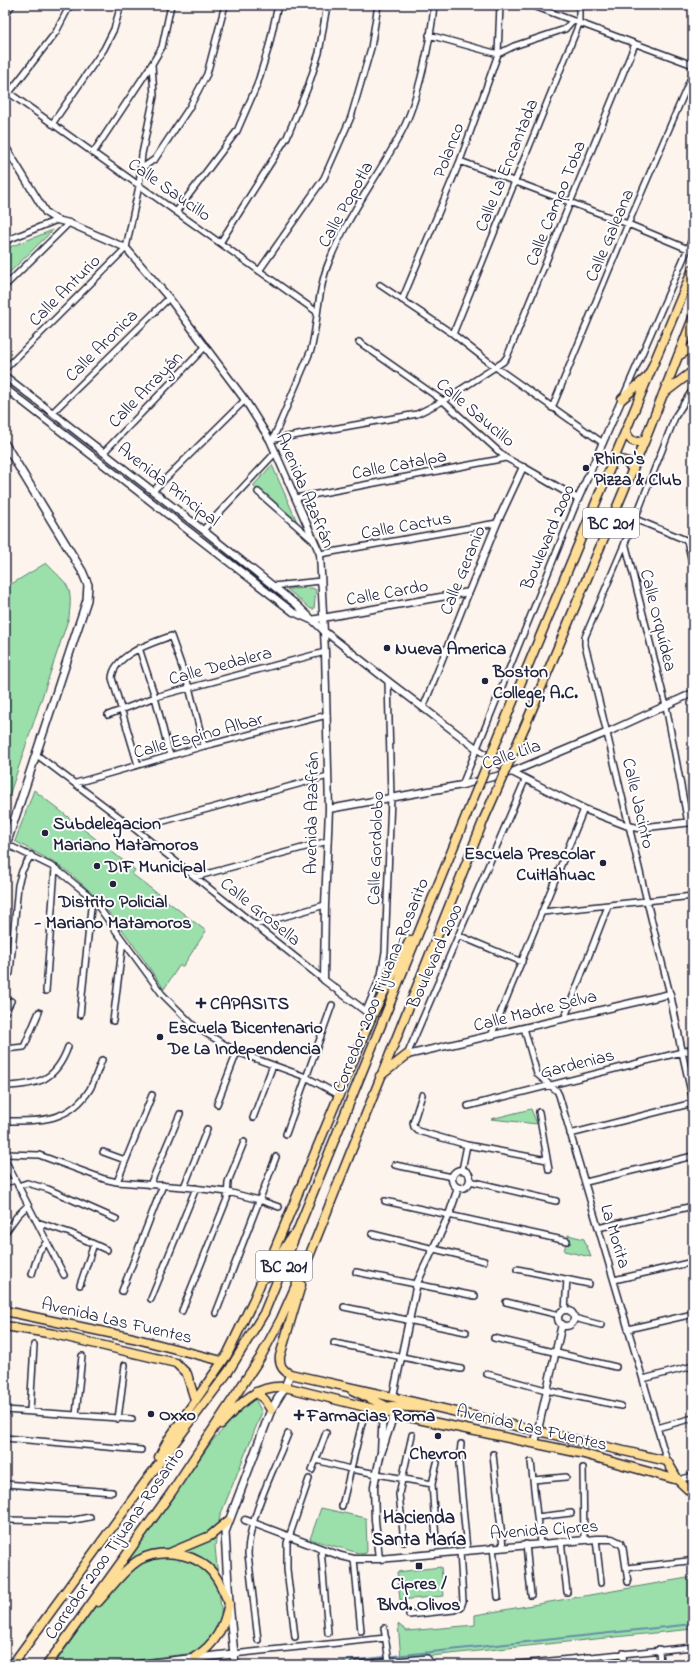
<svg xmlns="http://www.w3.org/2000/svg" width="698" height="1670" viewBox="0 0 698 1670" font-family="'Indie Flower',sans-serif">
	<style>
		.green { fill: #9bdfab; stroke: #5e8073 }
		.lines { fill: none; stroke-linecap: round; stroke-linejoin: round }
		.stream { stroke: #658ea9; stroke-width: 2 }
		.minor-casing { stroke: #22223b; stroke-width: 8 }
		.tertiary-casing { stroke: #22223b; stroke-width: 9 }
		.secondary-casing { stroke: #22223b; stroke-width: 10 }
		.primary-casing { stroke: #22223b; stroke-width: 11 }
		.trunk-casing { stroke: #22223b; stroke-width: 11 }
		.minor { stroke: #fff; stroke-width: 5 }
		.tertiary { stroke: #fff; stroke-width: 6 }
		.secondary { stroke: #fff; stroke-width: 7 }
		.primary { stroke: #fedd96; stroke-width: 8 }
		.trunk { stroke: #fedd96; stroke-width: 8 }
		.trunk-bridge-casing { stroke: #22223b; stroke-width: 11; stroke-linecap: butt }
		.trunk-bridge { stroke: #fedd96; stroke-width: 8 }
		.poi-dot { fill: #22223b; stroke: #fff; stroke-width: 1.5 }
		.labels { text-anchor: middle; stroke-width: 4; stroke-linejoin: round; paint-order: stroke }
		.shield { fill: #fff; stroke: #646476; stroke-width: 1 }
		.shield-label { font-size: 17px; font-weight: bold; fill: #22223b }
		.street-label { font-size: 18px; fill: #22223b; stroke: #fff }
		.poi-label { font-size: 18px; font-weight: bold; fill: #22223b; stroke: #fff; text-anchor: start }
		.neighbourhood-label { font-size: 19px; font-weight: bold; fill: #22223b; stroke: #fff }
	</style>
	<rect width="100%" height="100%" fill="#fdf5ed"/>
	<filter id="ink" filterUnits="userSpaceOnUse"><feTurbulence type="fractalNoise" baseFrequency=".025" numOctaves="2"/><feDisplacementMap in="SourceGraphic" scale="8" xChannelSelector="R" yChannelSelector="G"/><feConvolveMatrix kernelMatrix="1 2 1 2 8 2 1 2 1" color-interpolation-filters="sRGB"/></filter>
	<g filter="url(#ink)">
		<path class="green" d="M53,230L5,277V249Z
			M272,465L298,524L253,486Z
			M46,563C68,586 73,584 69,617L5,808V588Z
			M312,588L316,590L314,609H311L287,589Z
			M34,790L135,870L132,874L206,931L183,966H179L164,989C136,949 110,907 72,875C55,861 33,852 15,841Z
			M531,1109L537,1124L491,1119Z
			M568,1235L584,1239L591,1257L564,1251Z
			M255,1399L262,1412L220,1516L215,1546L222,1620L216,1631L198,1651L187,1654L96,1665H54L213,1440L250,1401Z
			M321,1508L366,1518L367,1551L366,1553L362,1554L310,1539Z
			M441,1567L444,1596L400,1600L397,1572Z
			M693,1577V1629L401,1659L398,1624L407,1631L475,1625V1615Z"/>
		<g class="lines">
			<path class="stream" d="M311,1665L693,1624"/>
			<g class="minor-casing">
				<path id="minor" d="M531,5L693,65
					M5,15L12,5
					M429,35L498,54L514,46L565,29L572,21
					M5,90L317,312
					M9,93L56,32L70,5
					M52,124L104,49L114,29L121,5
					M93,153L152,64L162,47L171,5
					M5,161L12,157
					M460,161L628,224L688,249
					M142,168L155,159L189,108L207,74L225,5
					M176,212L237,131L257,85L269,46L278,5
					M5,241L57,220
					M220,243L287,137L308,87L319,53L327,5
					M259,271L324,178L351,117L371,48L378,5
					M380,285L453,334L494,366L603,443
					M5,286L69,223
					M402,300L460,161L498,54L500,5
					M453,334L579,24V5
					M359,342L443,401L506,458L523,467
					M5,369L126,248L139,186L142,154L154,96L152,64
					M624,395L693,237
					M552,408L628,224L693,73
					M53,412L169,298
					M273,439L311,350C318,323 317,294 327,267C345,218 378,177 402,131C418,101 431,40 434,5
					M270,440L417,414L443,401L503,362L507,357L635,44
					M104,452L206,346
					M153,491L245,400
					M258,492L314,541
					M296,498L506,458
					M635,519L693,543
					M203,530L276,452
					M687,541L693,566
					M625,542L666,706L688,823
					M320,554L497,523
					M273,586L321,581
					M139,648L155,697L170,756
					M423,708L469,592
					M108,715L155,697L325,652
					M37,755L135,829L324,980
					M138,765L112,678C114,654 152,643 171,636L189,687L204,746
					M76,783L204,746L327,715
					M462,785L578,499
					M135,829L328,776
					M6,844L55,868L92,898L162,994L194,1026L237,1052L306,1077L339,1095
					M195,877L328,841
					M543,912L693,896
					M255,925L325,905
					M460,936L522,962
					M10,973L18,885L22,871L31,855
					M46,991L55,868
					M670,994C640,878 615,761 585,645V637L633,524L675,417L693,389
					M366,1011L381,975L385,952L391,798L388,681
					M5,1013L11,1001
					M80,1015L92,898
					M565,1017L608,906
					M113,1021L123,941
					M524,1028L537,1074L557,1091L559,1095L667,1461
					M491,1036L584,809
					M5,1049L24,1047L39,1012
					M407,1055L525,780
					M5,1086C39,1085 56,1080 68,1047
					M422,1095L413,1123L414,1127L418,1131L467,1145L547,1160
					M217,1104L237,1052
					M468,1106L682,1052L693,1101
					M539,1112L549,1170
					M253,1118L273,1065
					M5,1121C39,1121 70,1122 90,1089C95,1080 98,1069 102,1060
					M286,1134L332,1005
					M570,1134L693,1103
					M103,1152L125,1160
					M5,1154L39,1155L104,1179L117,1182L184,1187L228,1192L259,1200L279,1207
					M5,1160L64,1275
					M395,1165L452,1177
					M462,1170L467,1145
					M470,1181L556,1201
					M117,1182L152,1095
					M586,1182L693,1156
					M5,1183L15,1180
					M150,1185L180,1114
					M18,1186L27,1183L48,1189L116,1219
					M184,1187L207,1129
					M385,1201L567,1241
					M37,1222L70,1233L107,1250
					M598,1228L693,1206
					M5,1233L17,1216L28,1205
					M372,1234L484,1261
					M517,1269L589,1284
					M356,1272L475,1296
					M32,1274L39,1251L47,1242
					M614,1280L693,1262
					M80,1285L94,1244
					M122,1291L163,1185
					M151,1299L196,1188
					M506,1302L559,1315
					M344,1307L466,1332
					M565,1310L567,1279
					M182,1311L227,1199L228,1182L244,1142
					M216,1313L276,1157
					M574,1318L601,1325
					M628,1329L693,1314
					M494,1338L616,1367
					M334,1343L461,1369
					M487,1374L546,1390L621,1406
					M643,1379L693,1366
					M5,1410L132,1419
					M30,1411L34,1345
					M76,1415L82,1356
					M118,1419L125,1365
					M657,1428L693,1418
					M5,1438L141,1450
					M461,1444L459,1464L467,1550
					M493,1454L503,1547
					M316,1460L350,1469L432,1484
					M531,1462L540,1543
					M583,1468L584,1540
					M312,1470L326,1433
					M533,1480L566,1477
					M678,1480L693,1476
					M5,1484L112,1492
					M342,1506L363,1419
					M537,1517L571,1513
					M5,1520L69,1521L90,1517
					M436,1539L432,1484L437,1463
					M596,1539L601,1583
					M561,1541L567,1592
					M404,1542L399,1494L412,1435
					M620,1543L623,1548L628,1582
					M526,1544L531,1595
					M493,1547L498,1597
					M321,1549L328,1633
					M354,1559L361,1631
					M627,1568L688,1561
					M409,1615L454,1610L461,1607L463,1601L460,1551
					M384,1628L389,1662
					M295,1637L287,1569V1543L309,1479
					M258,1640L248,1554C248,1520 275,1467 288,1434
					M659,1649L660,1665
					M623,1653L624,1665
					M233,1654L386,1638
					M586,1657L587,1665
					M397,1661L427,1658L433,1665
					M509,1665L693,1647"/>
			</g>
			<g class="tertiary-casing">
				<path id="tertiary" d="M5,146L46,213L57,220L69,223L126,248L169,298L245,400L270,440L320,554L325,652L329,809L325,905L324,980L372,1016
					M5,376L203,530L297,605L324,631L388,681L476,748L512,772L584,809L628,826L638,828L693,822
					M5,388L293,612L311,620L469,592L497,523L523,467L578,499L622,399
					M329,809L462,785L512,772L608,732L693,693
					M407,1055L670,994L682,1052L693,1050
					M452 1179a9 9 0 1 1 18 0a9 9 0 1 1-18 0Z
					M558 1318a8 8 0 1 1 16 0a8 8 0 1 1-16 0Z
					M393,1396L417,1283L449,1215L458,1188
					M535,1443L562,1324
					M382,1451L394,1414
					M245,1520L341,1556L354,1559H379L596,1539H612L620,1543
					M379,1559L375,1520L374,1486L381,1452L383,1410
					M354,1665L397,1661V1665"/>
			</g>
			<g class="secondary-casing">
				<path id="secondary" d="M5,444L82,571L88,585L87,600L5,848
					M135,1665L233,1654
					M235,1665L229,1603L225,1532L271,1410L285,1387L290,1374"/>
			</g>
			<g class="primary-casing">
				<path id="primary" d="M5,1311L133,1338L222,1361
					M5,1326L54,1334L176,1363L187,1374L195,1400
					M290,1374C416,1402 542,1431 667,1461L678,1480L693,1494
					M285,1387L394,1414L580,1453L678,1480
					M352,1390L384,1405L393,1411
					M386,1407L392,1406L426,1408"/>
			</g>
			<g class="trunk-casing">
				<path id="trunk" d="M678,356L693,347
					M663,394L693,371
					M622,399L646,378
					M626,432C630,442 636,444 645,440
					M615,459L625,461L633,469
					M507,716L693,269
					M525,726L645,440L693,318
					M380,1076L407,1055
					M267,1277L292,1236
					M251,1306L372,1016L410,940
					M290,1374C282,1370 279,1365 280,1356L301,1285
					M256,1392L265,1400L271,1410
					M221,1424C240,1404 255,1385 285,1387
					M159,1457L168,1440L227,1355L253,1301
					M172,1552L210,1536L228,1521
					M98,1602C111,1588 123,1570 139,1560C160,1549 189,1552 207,1567C218,1576 223,1591 229,1603C224,1627 216,1644 195,1657
					M12,1665L148,1478L228,1372L264,1313L466,816
					M47,1665L171,1493L260,1358L281,1319L310,1254L484,819"/>
			</g>
			<use href="#minor" class="minor"/>
			<use href="#tertiary" class="tertiary"/>
			<use href="#secondary" class="secondary"/>
			<use href="#primary" class="primary"/>
			<use href="#trunk" class="trunk"/>
			<g class="trunk-bridge-casing">
				<path id="trunk-bridge" d="M466,816L507,716
					M484,819L525,726"/>
			</g>
			<use href="#trunk-bridge" class="trunk-bridge"/>
		</g>
	</g>
	<g class="poi-dot">
		<circle cx="586" cy="468" r="4"/>
		<circle cx="387" cy="648" r="4"/>
		<circle cx="485" cy="681" r="4"/>
		<circle cx="45" cy="833" r="4"/>
		<circle cx="603" cy="863" r="4"/>
		<circle cx="97" cy="866" r="4"/>
		<circle cx="113" cy="884" r="4"/>
		<path d="M199 997h4v4h4v4h-4v4h-4v-4h-4v-4h4z"/>
		<circle cx="160" cy="1037" r="4"/>
		<circle cx="151" cy="1414" r="4"/>
		<path d="M297 1409h4v4h4v4h-4v4h-4v-4h-4v-4h4z"/>
		<circle cx="438" cy="1436" r="4"/>
		<rect x="415" y="1562" width="8" height="8" rx="2"/>
	</g>
	<g class="labels">
		<g class="shield">
			<rect x="583" y="508" width="56" height="30" rx="3"/>
			<rect x="256" y="1251" width="56" height="30" rx="3"/>
		</g>
		<g class="shield-label">
			<text x="611" y="529">BC 201</text>
			<text x="284" y="1272">BC 201</text>
		</g>
		<g class="street-label">
			<text transform="translate(448 150) rotate(-69)" y="6">Polanco</text>
			<text transform="translate(506 165) rotate(-68)" y="6">Calle La Encantada</text>
			<text transform="translate(170 189) rotate(35)" y="6">Calle Saucillo</text>
			<text transform="translate(555 203) rotate(-68)" y="6">Calle Campo Toba</text>
			<text transform="translate(345 204) rotate(-61)" y="6">Calle Popotla</text>
			<text transform="translate(609 235) rotate(-67)" y="6">Calle Galeana</text>
			<text transform="translate(64 290) rotate(-45)" y="6">Calle Anturio</text>
			<text transform="translate(101 345) rotate(-45)" y="6">Calle Aronica</text>
			<text transform="translate(145 389) rotate(-46)" y="6">Calle Arrayán</text>
			<text transform="translate(476 412) rotate(40)" y="6">Calle Saucillo</text>
			<text transform="translate(399 464) rotate(-11)" y="6">Calle Catalpa</text>
			<text transform="translate(169 484) rotate(38)" y="6">Avenida Principal</text>
			<text transform="translate(306 490) rotate(67)" y="6">Avenida Azafrán</text>
			<text transform="translate(406 525) rotate(-10)" y="6">Calle Cactus</text>
			<text transform="translate(547 537) rotate(-67)" y="6">Boulevard 2000</text>
			<text transform="translate(462 570) rotate(-68)" y="6">Calle Geranio</text>
			<text transform="translate(387 592) rotate(-10)" y="6">Calle Cardo</text>
			<text transform="translate(659 620) rotate(76)" y="6">Calle Orquídea</text>
			<text transform="translate(220 665) rotate(-15)" y="6">Calle Dedalera</text>
			<text transform="translate(198 735) rotate(-15)" y="6">Calle Espino Albar</text>
			<text transform="translate(511 754) rotate(-19)" y="6">Calle Lila</text>
			<text transform="translate(639 803) rotate(77)" y="6">Calle Jacinto</text>
			<text transform="translate(311 813) rotate(-89)" y="6">Avenida Azafrán</text>
			<text transform="translate(375 848) rotate(-88)" y="6">Calle Gordolobo</text>
			<text transform="translate(261 911) rotate(39)" y="6">Calle Grosella</text>
			<text transform="translate(434 956) rotate(-66)" y="6">Boulevard 2000</text>
			<text transform="translate(380 985) rotate(-68)" y="6">Corredor 2000 Tijuana-Rosarito</text>
			<text transform="translate(535 1010) rotate(-14)" y="6">Calle Madre Selva</text>
			<text transform="translate(577 1063) rotate(-14)" y="6">Gardenias</text>
			<text transform="translate(616 1236) rotate(73)" y="6">La Morita</text>
			<text transform="translate(117 1320) rotate(13)" y="6">Avenida Las Fuentes</text>
			<text transform="translate(532 1427) rotate(13)" y="6">Avenida Las Fuentes</text>
			<text transform="translate(544 1529) rotate(-4)" y="6">Avenida Cipres</text>
			<text transform="translate(114 1543) rotate(-55)" y="6">Corredor 2000 Tijuana-Rosarito</text>
		</g>
		<g class="poi-label">
			<text x="594" y="464">Rhino's<tspan x="594" dy="21">Pizza &amp; Club</tspan></text>
			<text x="395" y="654">Nueva America</text>
			<text x="493" y="677">Boston<tspan x="493" dy="21">College, A.C.</tspan></text>
			<text x="53" y="829">Subdelegacion<tspan x="53" dy="21">Mariano Matamoros</tspan></text>
			<text x="595" y="859" text-anchor="end">Escuela Prescolar<tspan x="595" dy="21">Cuitlahuac</tspan></text>
			<text x="105" y="872">DIF Municipal</text>
			<text x="113" y="907" text-anchor="middle">Distrito Policial<tspan x="113" dy="21">- Mariano Matamoros</tspan></text>
			<text x="210" y="1009">CAPASITS</text>
			<text x="168" y="1033">Escuela Bicentenario<tspan x="168" dy="21">De La Independencia</tspan></text>
			<text x="159" y="1420">Oxxo</text>
			<text x="307" y="1421">Farmacias Roma</text>
			<text x="438" y="1459" text-anchor="middle">Chevron</text>
			<text x="419" y="1589" text-anchor="middle">Cipres /<tspan x="419" dy="21">Blvd. Olivos</tspan></text>
		</g>
		<g class="neighbourhood-label">
			<text x="419" y="1523">Hacienda<tspan x="419" dy="22">Santa María</tspan></text>
		</g>
	</g>
	<rect width="698" height="1670" fill="none" stroke="#fff" stroke-width="20"/>
	<rect x="10" y="10" width="678" height="1650" fill="none" stroke="#22223b" stroke-width="1.5" filter="url(#ink)"/>
</svg>
